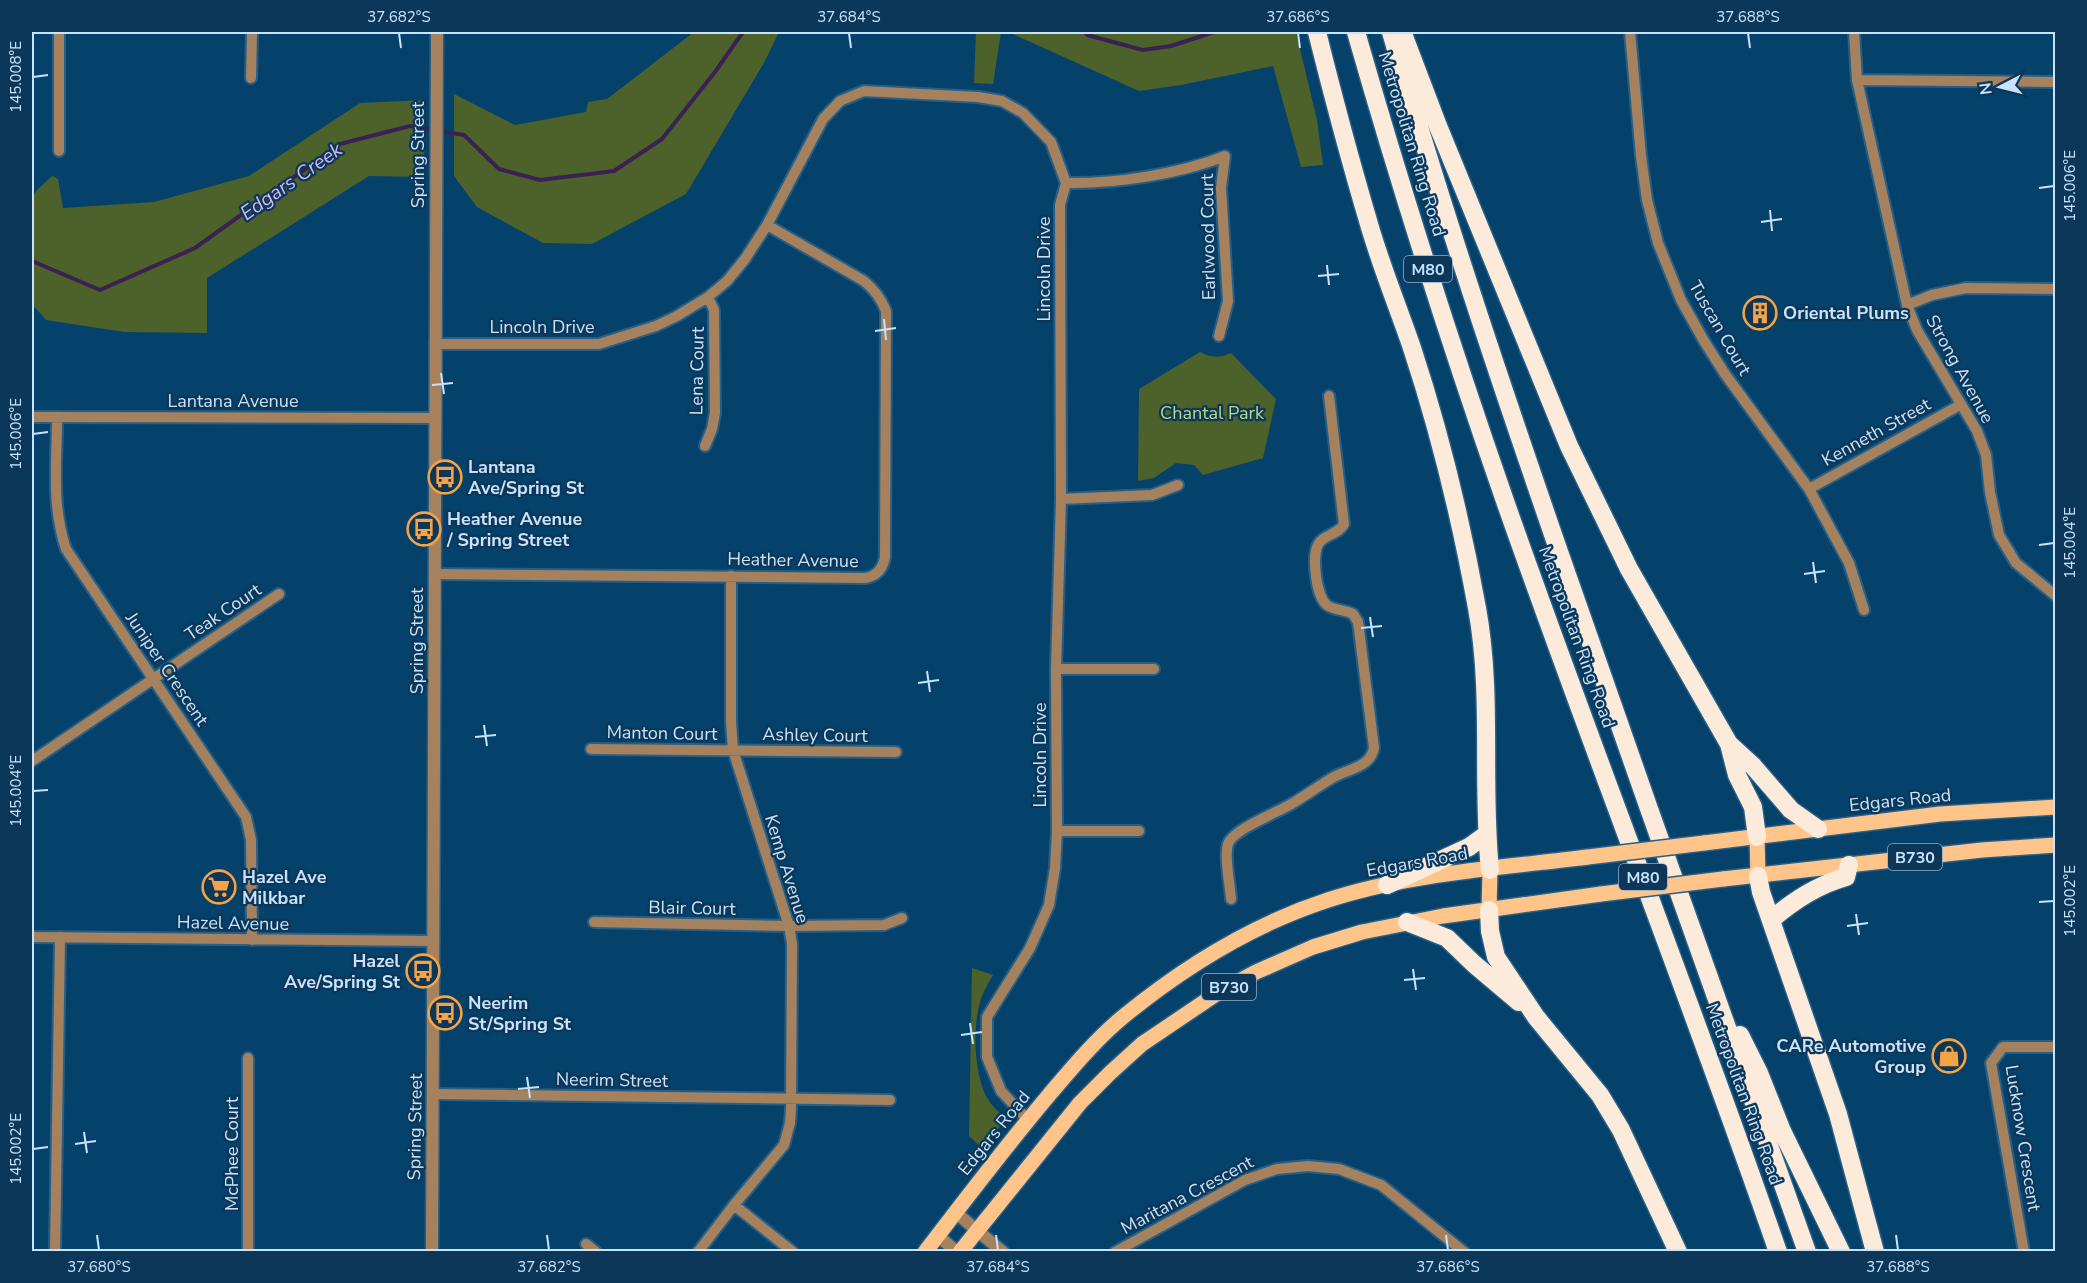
<svg xmlns="http://www.w3.org/2000/svg" width="2087" height="1283" viewBox="0 0 2087 1283" font-family="'Nunito Sans',sans-serif">
	<style>
		.green { fill: #4d612b }
		.lines { fill: none; stroke-linecap: round; stroke-linejoin: round }
		.stream { stroke: #3b2152; stroke-width: 4 }
		.minor-casing { stroke: #275f86; stroke-width: 14 }
		.tertiary-casing { stroke: #275f86; stroke-width: 15 }
		.primary-casing { stroke: #275f86; stroke-width: 18 }
		.motorway-casing { stroke: #275f86; stroke-width: 21 }
		.minor { stroke: #a5815d; stroke-width: 10 }
		.tertiary { stroke: #a5815d; stroke-width: 12 }
		.primary { stroke: #ffc489; stroke-width: 15 }
		.motorway { stroke: #fcebda; stroke-width: 18 }
		.primary-bridge-casing { stroke: #275f86; stroke-width: 18; stroke-linecap: butt }
		.primary-bridge { stroke: #ffc489; stroke-width: 15 }
		.ticks { fill: none; stroke: #c7e3fd; stroke-width: 2 }
		.labels { text-anchor: middle; stroke-width: 4.5; stroke-linejoin: round; paint-order: stroke }
		.shield { fill: #0c3758; stroke: #8fafcc; stroke-width: 1.5 }
		.shield-label { font-size: 16px; font-weight: bold; fill: #c7e3fd }
		.street-label { font-size: 18px; fill: #c7e3fd; stroke: #0c3758 }
		.poi-label { font-size: 18px; font-weight: bold; fill: #c7e3fd; stroke: #0c3758; text-anchor: start }
		.park-label { font-size: 18px; fill: #b8da83; stroke: #0c3758 }
		.water-label { font-size: 20px; font-style: italic; fill: #d4b5f6; stroke: #0c3758 }
		.neatline { fill: none; stroke: #c7e3fd; stroke-width: 2 }
		.ticks-label { font-size: 15px; text-anchor: middle; fill: #c7e3fd }
	</style>
	<rect width="100%" height="100%" fill="#04426c"/>
	<path class="green" d="M694,32H779L765,61L686,194L592,244L543,243L477,207L454,176V94L515,125L586,112L588,102L607,99Z
		M976,32H1001L993,84L974,83Z
		M1008,32H1296L1317,120L1323,165L1301,167L1273,66L1181,85L1139,91Z
		M425,100L424,177L369,176L207,278V333L124,332L46,320L32,304V198L36,191L52,176L58,179L63,208L154,202L249,176L360,103Z
		M1200,352C1210,358 1220,358 1231,353L1276,399L1263,458L1203,475L1194,465L1176,463L1154,478L1138,481L1139,389Z
		M972,968L993,975C989,982 985,988 982,996C972,1022 973,1077 989,1101C993,1107 1000,1113 1006,1118L983,1149L969,1136Z"/>
	<g class="lines">
		<path class="stream" d="M1085,32L1087,35L1143,50L1171,46L1214,32
			M32,261L100,290L195,248L340,144L410,126L464,135L499,169L540,180L614,171L662,139L715,72L743,32"/>
		<g class="minor-casing">
			<path id="minor" d="M1630,32L1641,156L1647,200L1658,243L1681,300L1704,341L1725,374L1809,489L1849,563L1864,610
				M1854,32L1857,80L1907,305L1917,330L1977,431L1986,455L1990,492L1999,535L2016,563L2056,596
				M251,78L252,32
				M1857,80L2056,82
				M59,151V32
				M1066,183C1114,184 1180,174 1225,156L1221,188L1228,301L1219,336
				M1907,305L1932,295L1966,288L2056,289
				M435,344H599L656,326L677,316L708,297L727,281L745,259L767,225L823,119L840,101L864,91L978,97L1002,101L1023,113L1051,142L1066,183L1060,205L1061,499L1056,669L1057,831L1055,868L1049,905L1030,948L987,1017V1057L1001,1091L1028,1120
				M32,417L435,418
				M57,417C57,463 51,504 66,549L246,817L251,840L252,940
				M705,446L712,429L715,413L714,310L708,297
				M1809,489L1960,405
				M1061,499L1152,495L1178,485
				M436,574L865,578C877,576 883,569 885,557L886,311C881,298 875,290 864,281L767,225
				M1056,669H1154
				M591,749L896,752
				M32,761L279,594
				M1057,831H1139
				M1231,899C1230,885 1224,856 1228,844C1233,829 1279,812 1293,803C1306,795 1319,786 1332,778C1347,769 1370,768 1374,748L1358,622L1353,614C1345,609 1334,611 1327,605C1316,597 1311,554 1319,543C1325,534 1338,535 1344,524L1329,396
				M594,922L789,926L884,925L902,918
				M32,937L434,941
				M433,1094L890,1100
				M734,1205L793,1252
				M586,1244L596,1252
				M55,1252L60,937
				M248,1252V1058
				M698,1252L734,1205L784,1145L790,1123L791,1109L792,944L789,926L733,750L731,722V576
				M1115,1252L1245,1180L1277,1169L1308,1166L1339,1169L1381,1185L1464,1252
				M2024,1252L1991,1063L2003,1047H2056"/>
		</g>
		<g class="tertiary-casing">
			<path id="tertiary" d="M955,1212L1003,1252
				M937,1235L957,1252
				M432,1252L437,32"/>
		</g>
		<g class="primary-casing">
			<path id="primary" d="M1757,837L1758,876
				M1704,843L1940,814L2056,807
				M1723,879L1982,850L2056,845
				M1489,910L1490,870
				M925,1252C966,1199 1006,1146 1049,1095C1072,1068 1096,1039 1124,1016C1184,967 1254,924 1328,900C1411,873 1501,868 1588,857
				M960,1252L1080,1103L1110,1073L1142,1044L1219,992L1256,972L1313,947L1362,932L1443,916L1601,894"/>
		</g>
		<g class="motorway-casing">
			<path id="motorway" d="M1317,32C1333,96 1350,160 1369,224C1381,266 1398,307 1412,348C1440,433 1461,520 1477,608C1493,695 1481,783 1490,870
				M1356,32C1401,189 1451,346 1505,501C1593,752 1691,1000 1778,1252
				M1391,32C1441,206 1499,378 1558,549C1639,784 1724,1018 1807,1252
				M1403,34L1438,126L1569,446L1629,569L1729,744L1737,775L1753,807L1757,837
				M1729,744L1753,766L1791,810L1818,829
				M1758,876L1761,892L1838,1114L1875,1252
				M1387,885L1469,847L1487,834
				M1489,910L1490,931L1496,957L1536,1017L1600,1095L1621,1130L1678,1252
				M1771,920C1794,900 1817,885 1846,877L1849,865
				M1407,922L1447,938L1474,964L1519,1002
				M1740,1035L1759,1073L1782,1131L1841,1252"/>
		</g>
		<use href="#minor" class="minor"/>
		<use href="#tertiary" class="tertiary"/>
		<use href="#primary" class="primary"/>
		<use href="#motorway" class="motorway"/>
		<g class="primary-bridge-casing">
			<path id="primary-bridge" d="M1588,857L1704,843
				M1601,894L1723,879"/>
		</g>
		<use href="#primary-bridge" class="primary-bridge"/>
	</g>
	<path class="ticks" d="M399,33L401,48M849,33L851,48M1298,33L1300,48M1748,33L1750,48M33,77L48,75M2039,188L2054,186M1770,210L1772,231M1761,222L1782,219M1327,265L1329,285M1318,276L1339,274M884,319L886,340M875,331L896,328M441,373L444,394M432,385L453,383M33,434L48,432M2039,545L2054,543M1813,562L1816,583M1804,574L1825,571M1370,617L1373,637M1361,628L1382,626M927,671L930,692M918,683L939,680M484,725L487,746M475,737L496,735M33,791L48,790M2039,902L2054,901M1856,914L1859,935M1847,926L1868,923M1413,969L1416,990M1404,980L1425,978M970,1023L973,1044M961,1035L982,1032M527,1077L530,1098M518,1089L539,1087M84,1132L87,1153M75,1144L96,1141M33,1149L48,1147M97,1235L99,1250M547,1235L549,1250M996,1235L998,1250M1446,1235L1448,1250M1896,1235L1898,1250"/>
	<defs>
		<g id="building-ring" transform="scale(1.725)"><circle r="9.5" fill="#0c3758" stroke="#f5a345" stroke-width="1.5"/><path d="M-4-6H4V6H1V3H-1V6H-4ZM-2.5-4.3h1.7v1.8h-1.7ZM.8-4.3h1.7v1.8H.8ZM-2.5-1h1.7V.8h-1.7ZM.8-1h1.7V.8H.8Z" fill="#f5a345"/></g>
		<g id="bus-ring" transform="scale(1.725)"><circle r="9.5" fill="#0c3758" stroke="#f5a345" stroke-width="1.5"/><path d="M-5-6H5V4H4V6H2V4H-2V6H-4V4H-5ZM-3.5-4V0h7V-4ZM-3.5 1.2v1.5H-2V1.2ZM2 1.2v1.5H3.5V1.2Z" fill="#f5a345"/></g>
		<g id="supermarket-ring" transform="scale(1.725)"><circle r="9.5" fill="#0c3758" stroke="#f5a345" stroke-width="1.5"/><path d="M-6-5.5h2.5l.6 2H6L4.5 2H-2.5L-4.4-4H-6ZM-1.5 3.2a1.3 1.3 0 1 0 .1 0ZM3 3.2a1.3 1.3 0 1 0 .1 0Z" fill="#f5a345"/></g>
		<g id="shop-ring" transform="scale(1.725)"><circle r="9.5" fill="#0c3758" stroke="#f5a345" stroke-width="1.5"/><path d="M-5-2.5h2.3a2.7 3.5 0 0 1 5.4 0H5L5.5 6h-11ZM-1.5-2.5h3a1.5 2.3 0 0 0-3 0Z" fill="#f5a345"/></g>
	</defs>
	<g fill-rule="evenodd">
		<use href="#building-ring" x="1760" y="313"/>
		<use href="#bus-ring" x="445" y="477"/>
		<use href="#bus-ring" x="424" y="529"/>
		<use href="#supermarket-ring" x="219" y="887"/>
		<use href="#bus-ring" x="423" y="971"/>
		<use href="#bus-ring" x="445" y="1013"/>
		<use href="#shop-ring" x="1949" y="1056"/>
	</g>
	<g class="labels">
		<g class="shield">
			<rect x="1404" y="256" width="48" height="26" rx="4.5"/>
			<rect x="1888" y="844" width="54" height="26" rx="4.5"/>
			<rect x="1619" y="864" width="48" height="26" rx="4.5"/>
			<rect x="1202" y="974" width="54" height="26" rx="4.5"/>
		</g>
		<g class="shield-label">
			<text x="1428" y="275">M80</text>
			<text x="1915" y="863">B730</text>
			<text x="1643" y="883">M80</text>
			<text x="1229" y="993">B730</text>
		</g>
		<g class="street-label">
			<text transform="translate(1412 144) rotate(73)" y="6">Metropolitan Ring Road</text>
			<text transform="translate(418 155) rotate(-90)" y="6">Spring Street</text>
			<text transform="translate(1208 237) rotate(-91)" y="6">Earlwood Court</text>
			<text transform="translate(1044 269) rotate(-90)" y="6">Lincoln Drive</text>
			<text x="542" y="333">Lincoln Drive</text>
			<text transform="translate(1720 328) rotate(60)" y="6">Tuscan Court</text>
			<text transform="translate(1960 369) rotate(61)" y="6">Strong Avenue</text>
			<text transform="translate(697 371) rotate(-89)" y="6">Lena Court</text>
			<text x="233" y="407">Lantana Avenue</text>
			<text transform="translate(1876 432) rotate(-29)" y="6">Kenneth Street</text>
			<text transform="translate(793 560) rotate(1)" y="6">Heather Avenue</text>
			<text transform="translate(223 612) rotate(-34)" y="6">Teak Court</text>
			<text transform="translate(1577 637) rotate(70)" y="6">Metropolitan Ring Road</text>
			<text transform="translate(417 641) rotate(-90)" y="6">Spring Street</text>
			<text transform="translate(167 669) rotate(56)" y="6">Juniper Crescent</text>
			<text transform="translate(662 733) rotate(1)" y="6">Manton Court</text>
			<text transform="translate(815 735) rotate(1)" y="6">Ashley Court</text>
			<text transform="translate(1040 755) rotate(-90)" y="6">Lincoln Drive</text>
			<text transform="translate(1900 800) rotate(-6)" y="6">Edgars Road</text>
			<text transform="translate(1417 862) rotate(-10)" y="6">Edgars Road</text>
			<text transform="translate(787 869) rotate(73)" y="6">Kemp Avenue</text>
			<text transform="translate(692 908) rotate(1)" y="6">Blair Court</text>
			<text transform="translate(233 923) rotate(1)" y="6">Hazel Avenue</text>
			<text transform="translate(612 1080) rotate(1)" y="6">Neerim Street</text>
			<text transform="translate(1744 1094) rotate(70)" y="6">Metropolitan Ring Road</text>
			<text transform="translate(415 1127) rotate(-89)" y="6">Spring Street</text>
			<text transform="translate(994 1133) rotate(-51)" y="6">Edgars Road</text>
			<text transform="translate(2023 1138) rotate(81)" y="6">Lucknow Crescent</text>
			<text transform="translate(232 1154) rotate(-90)" y="6">McPhee Court</text>
			<text transform="translate(1187 1195) rotate(-28)" y="6">Maritana Crescent</text>
		</g>
		<g class="poi-label">
			<text x="1783" y="319">Oriental Plums</text>
			<text x="468" y="473">Lantana<tspan x="468" dy="21">Ave/Spring St</tspan></text>
			<text x="447" y="525">Heather Avenue<tspan x="447" dy="21">/ Spring Street</tspan></text>
			<text x="242" y="883">Hazel Ave<tspan x="242" dy="21">Milkbar</tspan></text>
			<text x="400" y="967" text-anchor="end">Hazel<tspan x="400" dy="21">Ave/Spring St</tspan></text>
			<text x="468" y="1009">Neerim<tspan x="468" dy="21">St/Spring St</tspan></text>
			<text x="1926" y="1052" text-anchor="end">CARe Automotive<tspan x="1926" dy="21">Group</tspan></text>
		</g>
		<g class="park-label">
			<text x="1212" y="419">Chantal Park</text>
		</g>
		<g class="water-label">
			<text transform="translate(291 181) rotate(-35)" y="7">Edgars Creek</text>
		</g>
	</g>
	<rect width="2087" height="1283" fill="none" stroke="#0c3758" stroke-width="66"/>
	<g transform="translate(2000 87) rotate(263)" stroke="#0c3758" stroke-width="4.5" paint-order="stroke">
	<path d="M0-4.5L10 22L0 15L-10 22Z" fill="#c7e3fd"/>
	<text y="-9" font-size="16" font-weight="bold" text-anchor="middle" fill="#c7e3fd">N</text>
	</g>
	<rect x="33" y="33" width="2021" height="1217" class="neatline"/>
	<g class="ticks-label">
		<text x="399" y="22">37.682°S</text>
		<text x="849" y="22">37.684°S</text>
		<text x="1298" y="22">37.686°S</text>
		<text x="1748" y="22">37.688°S</text>
		<text transform="translate(16 77) rotate(-90)" y="5">145.008°E</text>
		<text transform="translate(2070 186) rotate(-90)" y="5">145.006°E</text>
		<text transform="translate(16 434) rotate(-90)" y="5">145.006°E</text>
		<text transform="translate(2070 543) rotate(-90)" y="5">145.004°E</text>
		<text transform="translate(16 791) rotate(-90)" y="5">145.004°E</text>
		<text transform="translate(2070 901) rotate(-90)" y="5">145.002°E</text>
		<text transform="translate(16 1149) rotate(-90)" y="5">145.002°E</text>
		<text x="99" y="1272">37.680°S</text>
		<text x="549" y="1272">37.682°S</text>
		<text x="998" y="1272">37.684°S</text>
		<text x="1448" y="1272">37.686°S</text>
		<text x="1898" y="1272">37.688°S</text>
	</g>
</svg>
